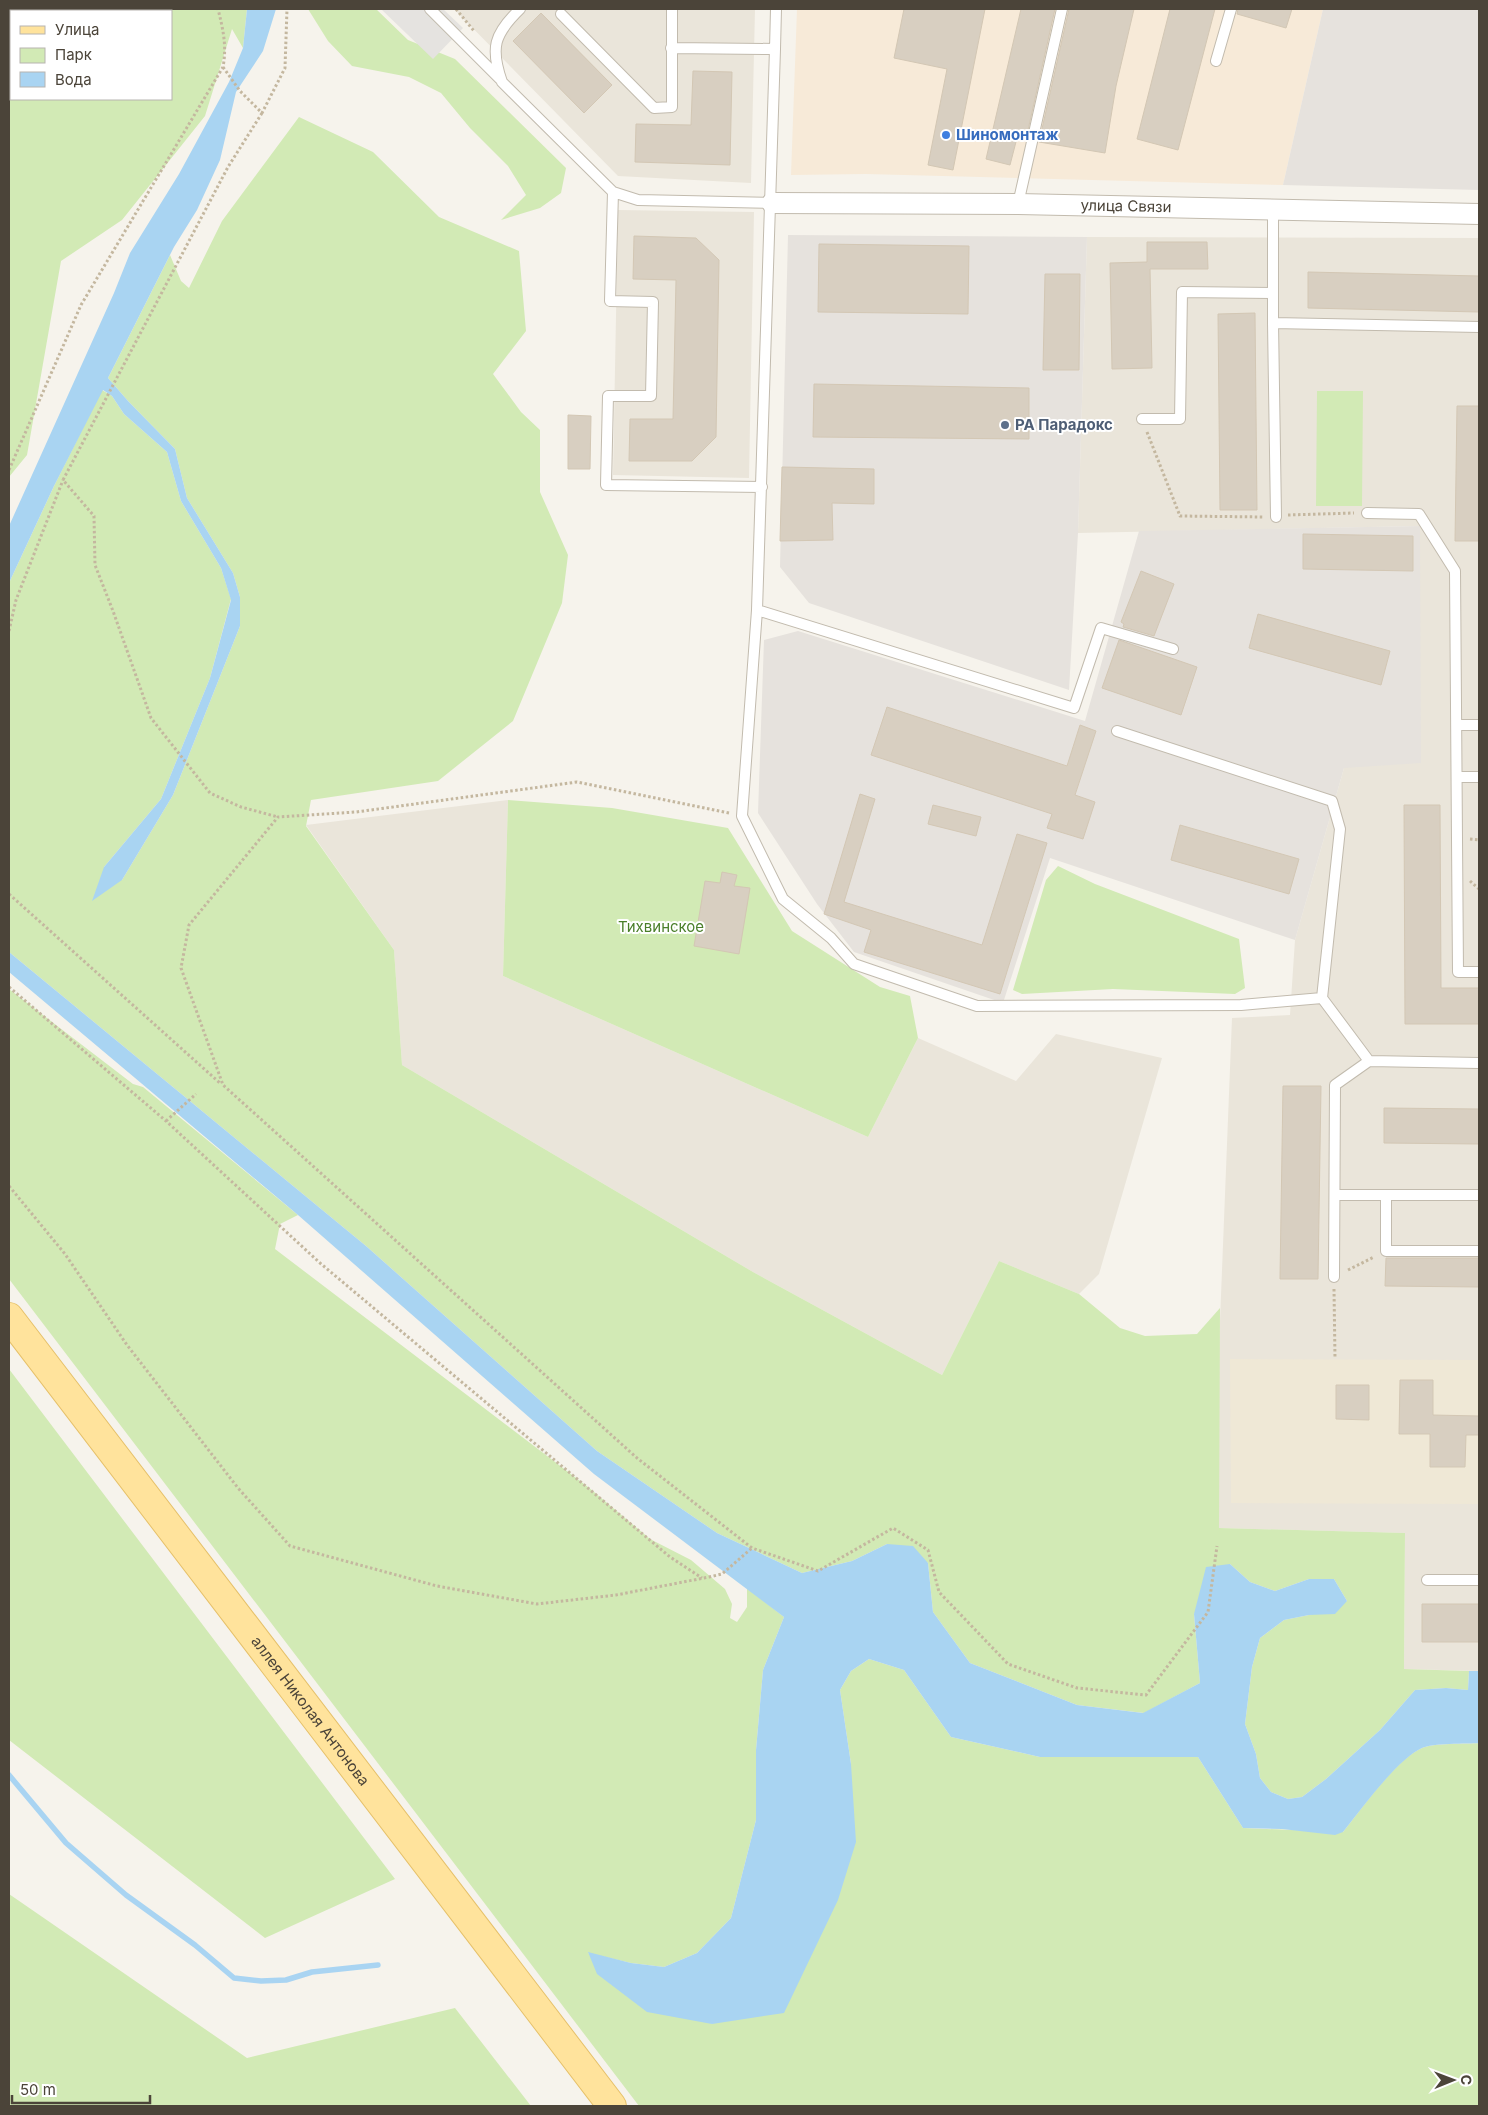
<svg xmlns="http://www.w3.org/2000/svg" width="1488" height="2115" viewBox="0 0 1488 2115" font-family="Inter,sans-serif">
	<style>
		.residential { fill: #eae5da }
		.commercial { fill: #f7ead8 }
		.industrial { fill: #e6e2dd }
		.education { fill: #efe8d6 }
		.green { fill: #d2eab5; fill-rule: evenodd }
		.parking { fill: #e5e3e0 }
		.water { fill: #a9d4f2 }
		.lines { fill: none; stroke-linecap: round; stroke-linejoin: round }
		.stream { stroke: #a9d4f2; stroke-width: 5.5 }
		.building { fill: #d8cfc1; stroke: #d3c7b4 }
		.service-casing { stroke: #c2bbae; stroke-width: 12 }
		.minor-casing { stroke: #c2bbae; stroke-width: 22 }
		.primary-casing { stroke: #e6c16a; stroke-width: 30 }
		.path { stroke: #c4b79f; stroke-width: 3; stroke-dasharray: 2.5 2.5; stroke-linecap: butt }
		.service { stroke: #fff; stroke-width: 10 }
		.minor { stroke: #fff; stroke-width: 20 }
		.primary { stroke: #ffe39c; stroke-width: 28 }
		.shop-dot { fill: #3f7fe0; stroke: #fff; stroke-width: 2 }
		.service-dot { fill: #5c6f8a; stroke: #fff; stroke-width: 2 }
		.labels { text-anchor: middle; stroke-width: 4; stroke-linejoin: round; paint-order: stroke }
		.shop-label { font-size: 15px; font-weight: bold; fill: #366cbe; stroke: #fff; text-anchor: start }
		.street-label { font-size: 15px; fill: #4b4439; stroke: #fff }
		.service-label { font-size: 15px; font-weight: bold; fill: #4e5e75; stroke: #fff; text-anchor: start }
		.park-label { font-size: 15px; fill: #4a7f2a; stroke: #fff }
	</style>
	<rect width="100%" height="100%" fill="#f6f3ec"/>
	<path class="residential" d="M454,9H755L751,183L618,176Z
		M618,210L754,212L749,478L613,475Z
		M1087,237L1479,238V1671L1404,1669L1405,1533L1219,1528V1346L1232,1018L1290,1015L1295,940L1344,768L1420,526L1078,533Z
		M508,800L503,976L868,1137L918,1038L1016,1081L1056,1034L1162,1058L1099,1274L1079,1294L999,1261L942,1375L753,1272L402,1065L394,950L306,825Z"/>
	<path class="commercial" d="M797,9H1323L1283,185L866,174L791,175Z"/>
	<path class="industrial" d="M1323,9H1479V190L1283,185Z
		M788,235L1087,237L1078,533L1069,690L809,603L780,567Z
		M1420,526L1421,763L1344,768L1295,940L1050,858L1003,1003L854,952L817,904L758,813L764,640L798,631L1085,721L1139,531Z"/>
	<path class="education" d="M1230,1359L1479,1360V1504L1231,1503Z"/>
	<path class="green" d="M9,9H247L243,48L232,29L205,116L122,220L61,261L27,455L9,477ZM11,11H171V99H11Z
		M308,9H376L408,40L455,59L566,168L561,193L540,208L501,220L526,195L508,166L470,128L441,93L409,77L352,66L328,41Z
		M299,117L373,152L439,217L519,251L526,331L493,374L521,412L540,430V492L568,555L562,603L513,721L438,781L311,800L306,826L394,950L402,1065L753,1272L942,1375L999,1261L1079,1294L1120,1328L1145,1336L1197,1334L1220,1308L1219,1528L1405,1533L1404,1669L1469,1671L1468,1690L1446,1688L1415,1690L1380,1730L1326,1779L1302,1797L1288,1799L1271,1792L1260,1778L1256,1754L1245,1724L1252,1667L1260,1638L1284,1620L1309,1615L1347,1601L1334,1579H1309L1275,1591L1250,1582L1230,1564L1194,1614L1200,1683L1144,1713L1077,1705L970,1663L933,1612L928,1563L887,1544L852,1561L802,1573L717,1533L597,1451L366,1246L9,952V583L54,486L102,390L112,396L124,414L167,452L181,501L221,568L231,599L210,678L161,799L104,867L122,880L173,795L240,626V597L233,573L187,498L175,449L128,401L108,378L170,255L181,281L189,288L222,221Z
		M1317,391H1363L1362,506H1316Z
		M508,800L612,808L728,828L792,931L880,987L910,996L918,1038L868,1137L503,976Z
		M1058,866L1095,884L1239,939L1245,988L1235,994L1113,989L1022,994L1013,990L1046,880Z
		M9,989L133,1084L143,1087L298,1215L280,1224L275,1249L588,1487L650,1539L691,1560L725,1589L732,1604L730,1618L737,1622L747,1607V1588L784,1617L763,1670L756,1750V1820L731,1918L697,1953L664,1967L631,1963L588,1953L712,2024L851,1764L840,1690L851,1671L869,1659L904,1670L951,1737L1040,1757H1198L1243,1828L1343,1832C1361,1810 1396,1759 1422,1748C1432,1743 1467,1744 1479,1743V2106H639L9,1279Z
		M9,1369L395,1879L265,1938L9,1740Z
		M9,1894L247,2058L455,2008L531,2106H9Z"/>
	<path class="parking" d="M381,9H443L463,28L433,59Z"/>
	<path class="water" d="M247,9H276L263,51L236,92L220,160L197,210L174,247L108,378L128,401L175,449L187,498L233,573L240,597V626L173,795L122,880L92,901L104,867L161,799L210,678L231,600L221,568L181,501L167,452L124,414L112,396L103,390L54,486L9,583V526L114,293L130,253L179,174L229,82L243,48Z
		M9,952L366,1246L597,1451L717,1533L802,1573L852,1561L887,1544L913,1546L928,1563L933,1612L970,1663L1077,1705L1143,1713L1200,1683L1194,1614L1206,1567L1230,1564L1250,1582L1275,1591L1309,1579H1334L1347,1601L1335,1614L1309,1615L1284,1620L1260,1638L1252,1667L1245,1724L1256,1754L1260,1778L1271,1792L1288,1799L1302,1797L1326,1779L1380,1730L1415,1690L1446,1688L1468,1690L1469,1671H1479V1743C1467,1744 1432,1743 1422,1748C1397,1759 1361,1810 1343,1832L1335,1835L1282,1829L1243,1828L1198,1757H1040L951,1737L904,1670L869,1659L851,1671L840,1690L851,1764L856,1842L838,1900L784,2013L712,2024L647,2012L597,1974L588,1952L631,1963L664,1967L697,1953L731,1918L756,1820V1750L763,1670L784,1617L594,1474L298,1215L9,972Z"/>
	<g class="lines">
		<path class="stream" d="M9,1775L66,1843L126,1895L195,1945L234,1978L261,1981L286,1980L312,1972L378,1965"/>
	</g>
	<path class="building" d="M904,9H985L953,170L928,165L947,69L894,58Z
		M1021,9H1055L1026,139L1017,138L1010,165L986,159Z
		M1069,9H1134L1116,86L1105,153L1039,142Z
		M1170,9H1215L1178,150L1137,139Z
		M1238,9H1292L1286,28L1237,14Z
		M541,13L612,85L584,113L513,41Z
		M693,71L732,72L730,165L635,162L636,124L691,125Z
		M634,236L696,238L719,260L716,437L692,461H629L630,419H673L676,280L633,279Z
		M1147,242H1207L1208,269H1150L1152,368L1112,369L1110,263L1147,262Z
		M819,244L969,246L968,314L818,312Z
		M1308,272L1479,276V312L1308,308Z
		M1045,274H1080L1079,370H1043Z
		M1255,313L1257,510H1220L1218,314Z
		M814,384L1029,388V439L813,437Z
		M1457,406H1479V541H1455Z
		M568,415L591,416L590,469H568Z
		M782,467L874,469V504L832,503L833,540L780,541Z
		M1303,534L1413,536V571L1303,569Z
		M1141,571L1174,584L1154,636L1123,627L1124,624L1121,622Z
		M1258,614L1390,651L1381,685L1249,648Z
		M1119,640L1197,667L1181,715L1102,688Z
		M887,707L1067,766L1080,725L1096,731L1075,795L1095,802L1083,839L1047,828L1052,814L871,755Z
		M860,794L875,799L844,902L982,945L1017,834L1047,843L1000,994L864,952L871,930L824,914Z
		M933,805L981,817L976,836L928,824Z
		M1404,805H1440L1441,988H1479V1024H1405Z
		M1180,825L1299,859L1289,894L1171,860Z
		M722,872L737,875L734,886L750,888L739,954L694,946L705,881L720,883Z
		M1283,1086H1321L1318,1279H1280Z
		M1384,1108L1479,1109V1144L1384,1143Z
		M1386,1258H1479V1287L1385,1286Z
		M1400,1380H1433V1415L1479,1416V1435H1466L1465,1467H1430V1434H1399Z
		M1336,1385H1369V1420L1336,1419Z
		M1422,1604H1479V1642H1422Z"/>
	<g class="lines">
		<g class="service-casing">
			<path id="service" d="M430,9L500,79
				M520,9C494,34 490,48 502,82L613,192L638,200L772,203
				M561,14L654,108L672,107V9
				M671,48L775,49L757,610L742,816L783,899L831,938L854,964L977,1006L1241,1005L1322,998L1369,1061
				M775,49L776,9
				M1216,61L1231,9
				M613,192L610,301L653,302L651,396H608L606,485L762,487
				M1018,204L1062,9
				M1273,210V323L1276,517
				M1273,323L1479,327
				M1142,419H1180L1182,292L1273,293
				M1367,513L1419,514L1455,571L1458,972H1479
				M757,610L1074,708L1101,628L1173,649
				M1457,725H1479
				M1117,731L1332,801L1340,829L1322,998
				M1457,777H1479
				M1335,1195H1479
				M1386,1195V1251H1479
				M1334,1277L1335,1085L1369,1061L1479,1063
				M1427,1580H1479"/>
		</g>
		<g class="minor-casing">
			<g id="minor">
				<path id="s1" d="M772,203L1018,204L1479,214"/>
			</g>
		</g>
		<g class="primary-casing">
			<g id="primary">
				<path id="s2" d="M9,1317L612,2106"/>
			</g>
		</g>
		<path class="path" d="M456,9L474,31
			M223,67L240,91L262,113L285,68L287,9
			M262,113L228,167L63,480L94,516L95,565L113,611L151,718L210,793L241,807L278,817
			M1147,432L1180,516L1264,517
			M9,470L81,305L223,67C227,46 223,29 218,9
			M1288,515L1354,513
			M9,631L16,600L63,480
			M729,813L577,782L356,812L278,817L189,925L181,968L223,1085L637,1458L752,1548L818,1571L893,1528L928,1550L939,1592L1008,1664L1077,1688L1146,1695L1208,1612L1217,1546
			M1470,839L1479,840
			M1470,881L1479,889
			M9,894L221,1084
			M9,987L166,1121L320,1263L670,1557L702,1578
			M166,1121L196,1094
			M9,1186L65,1254L127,1345L238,1488L290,1546L437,1586L537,1604L616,1595L709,1577L722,1574L752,1548
			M1348,1270L1374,1257
			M1334,1289L1335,1359"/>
		<use href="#service" class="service"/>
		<use href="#minor" class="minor"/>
		<use href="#primary" class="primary"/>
	</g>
	<circle class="shop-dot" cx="946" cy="135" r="5"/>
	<circle class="service-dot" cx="1005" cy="425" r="5"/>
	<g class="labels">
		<g class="shop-label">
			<text x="956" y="140">Шиномонтаж</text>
		</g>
		<g class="street-label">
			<text dy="5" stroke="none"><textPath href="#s1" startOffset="354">улица Связи</textPath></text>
			<text dy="5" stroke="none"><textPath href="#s2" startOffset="496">аллея Николая Антонова</textPath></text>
		</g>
		<g class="service-label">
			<text x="1015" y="430">РА Парадокс</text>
		</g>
		<g class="park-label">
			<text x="661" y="932">Тихвинское</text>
		</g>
	</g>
	<rect width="1488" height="2115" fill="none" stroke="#4b4439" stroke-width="20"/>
	<rect x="10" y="10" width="162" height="90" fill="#ffffff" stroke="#b7b4b0"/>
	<rect x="20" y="26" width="25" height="8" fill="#ffe39c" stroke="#b7b4b0"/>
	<text x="55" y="35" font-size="15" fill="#4b4439">Улица</text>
	<rect x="20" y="48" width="25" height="15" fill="#d2eab5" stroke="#b7b4b0"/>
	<text x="55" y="60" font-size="15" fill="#4b4439">Парк</text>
	<rect x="20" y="72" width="25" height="15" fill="#a9d4f2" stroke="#b7b4b0"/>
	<text x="55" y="85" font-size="15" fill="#4b4439">Вода</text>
	<g transform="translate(1453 2080) rotate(89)" stroke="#ffffff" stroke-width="4" paint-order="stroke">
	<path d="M0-4L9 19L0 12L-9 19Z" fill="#4b4439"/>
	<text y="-8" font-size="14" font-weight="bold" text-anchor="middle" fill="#4b4439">С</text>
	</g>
	<path d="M12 2095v8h138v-8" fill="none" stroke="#4b4439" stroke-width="2.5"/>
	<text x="20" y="2095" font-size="15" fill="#4b4439" stroke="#ffffff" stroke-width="4" paint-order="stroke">50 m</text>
</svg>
